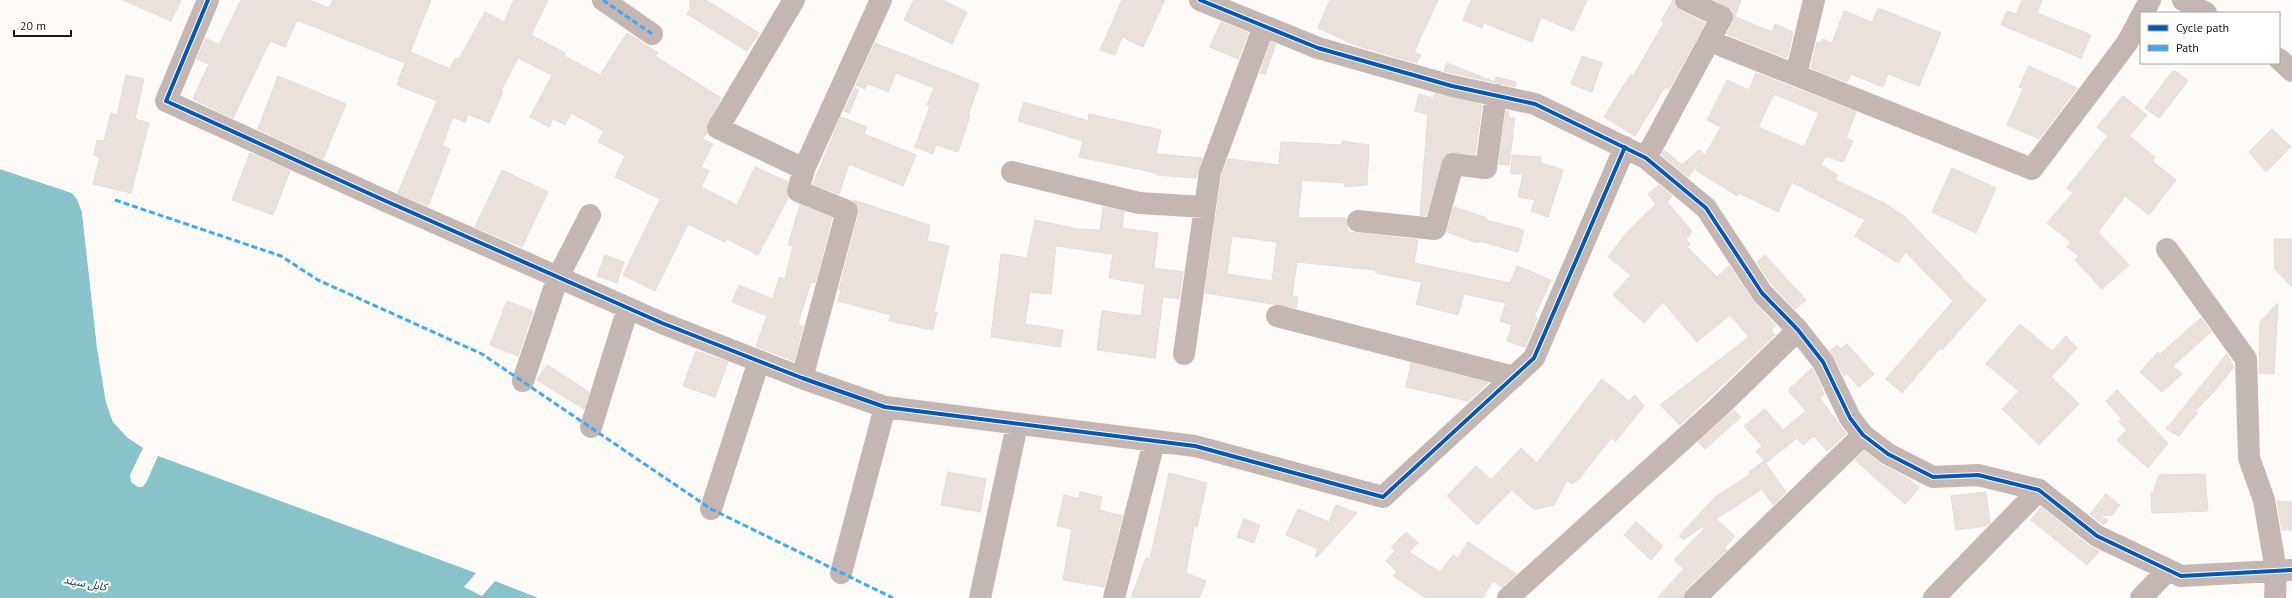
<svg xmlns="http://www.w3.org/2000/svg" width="2292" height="598" viewBox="0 0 2292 598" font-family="'PT Sans','Noto Sans Arabic',sans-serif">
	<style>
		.water { fill: #87c3c8 }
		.pier { fill: #fdfaf8 }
		.building { fill: #eae1dd; stroke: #e2dcd9; fill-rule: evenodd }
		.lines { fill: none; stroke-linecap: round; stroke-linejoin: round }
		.minor { stroke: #c4b6b2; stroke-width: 22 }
		.quiet { stroke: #3fa9f5; stroke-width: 3; stroke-dasharray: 6 3; stroke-linecap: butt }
		.cycleway-casing { stroke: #fff; stroke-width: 6 }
		.cycleway { stroke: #0057b8; stroke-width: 4 }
		.labels { text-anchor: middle; stroke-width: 4; stroke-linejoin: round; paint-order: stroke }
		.water-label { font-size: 11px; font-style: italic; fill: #073337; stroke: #fff }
	</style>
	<rect width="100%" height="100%" fill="#fdfaf8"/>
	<path class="water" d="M0,169L72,193L77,199L82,212L97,347L106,402L113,422L128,438L158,455L436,556L538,598H0Z"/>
	<path class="pier" d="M0,167L72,191L79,198L84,212L99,347L108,402L114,421L129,437L159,454L437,555L540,598L495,581L482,596L464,587L476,573L158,456L146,483L142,487H138L131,482L130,475L143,448L128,438L113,422L106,402L97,347L82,212L77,199L72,193L0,169Z"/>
	<path class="building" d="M123,0H181L171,21Z
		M241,0H309L329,8L333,0H431L410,52L450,69L455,58L459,59L485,12L504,22L514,0H548L531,35L565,53L564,56L600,75L627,33L658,53L655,56L721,98L706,128L707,133L703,139L713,144L701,167L709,171L701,187L737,205L755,167L788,182L786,193L788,198L758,255L727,239L725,242L688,224L655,291L623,275L660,199L615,177L625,156L598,142L604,131L571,113L565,125L553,119L549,127L530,117L552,75L518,58L501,91H503L489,123L468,114L465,122L453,117L442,146L450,149L428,206L398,193L437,101L397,85L405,63L297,20L285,47L270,41L233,118L193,99L209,64L197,59L206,38L219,45Z
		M690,0H706L759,33L747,51L687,14L690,9Z
		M914,0H942L967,12L952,44L904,20Z
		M1122,0H1165L1143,47L1122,37L1115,55L1100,50Z
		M1330,0H1438L1414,52L1421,55L1417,63L1355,45L1318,28Z
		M1471,0H1587L1573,31L1541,17L1532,42L1484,23L1482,28L1463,20Z
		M1673,0L1680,11L1705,23L1669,89L1665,87L1635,136L1604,117L1631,74L1633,76L1664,23L1661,21Z
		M1715,0H1741L1735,17L1772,32L1775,24L1793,32L1787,58L1727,34L1733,23V10Z
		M2022,0H2042L2037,13L2091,35L2081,58L2001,25L2007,11L2016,14Z
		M1878,8L1941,33L1919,86L1888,74L1883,87L1851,74L1847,82L1811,68L1817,42L1821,43L1822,39L1832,43L1844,11L1872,22Z
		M1221,22L1248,33L1238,59L1210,47Z
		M1271,42L1276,44L1265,74L1260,73Z
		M875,43L979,84L968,116H970L958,152L936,145L933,154L915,147L930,106L927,105L934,88L896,73L888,92L867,83L865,89L856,85Z
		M1582,56L1602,63L1592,92L1571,84Z
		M1447,63L1495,82L1496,77L1516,82L1515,87L1444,71Z
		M2029,66L2077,88L2039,139L2007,125L2023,89L2019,87Z
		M2175,71L2188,81L2159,118L2145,108L2172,72Z
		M1756,73L1856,112L1846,138L1853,141L1843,162L1826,156L1821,165L1838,175L1835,180L1884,203L1904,216L1962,276L1961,277L1986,300L1942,350L1940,348L1902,393L1886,379L1953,301L1906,252L1898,263L1855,236L1865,220L1792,182L1778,212L1739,193L1737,196L1696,170L1703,158L1688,177L1662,155L1664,150L1682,165L1699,150L1705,155L1721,127L1707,120L1727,80L1749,90ZM1774,94L1819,113L1804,147L1758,127Z
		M126,75L144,79L135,119L149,123L131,193L93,184L100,157L94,155L97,140L104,141L111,113L117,115Z
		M278,76L346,104L323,159L258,129Z
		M855,88L859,90L849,113L844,111Z
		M1419,94L1433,98L1435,94L1482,105L1475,154L1454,152L1444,156L1426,215H1420L1428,114L1415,111Z
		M2123,96L2147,115L2129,136L2155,157L2152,161L2176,180L2149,215L2125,196L2098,232L2129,265L2102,289L2075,260L2079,256L2067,247L2071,242L2047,223L2073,193L2067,188L2108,136L2097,127Z
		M1024,102L1088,121L1089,114L1161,130L1156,154L1202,158L1196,178L1157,175V173L1079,157L1083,141L1018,121Z
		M1506,111H1509L1508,117L1515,118L1509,165L1499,164Z
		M841,117L867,127L864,134L916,155L903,186L849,164L839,194L813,184Z
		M2272,129L2291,147L2266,172L2249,152Z
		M1342,141L1369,145L1367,185L1345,187L1344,183L1302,180L1298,218H1346L1348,232L1418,240L1414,263L1510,283L1517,266L1551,280L1534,317L1537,318L1525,347L1507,341L1512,325L1500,321L1506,303L1464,294L1458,315L1416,304L1422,282L1376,273V270L1297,262L1292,296L1298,297L1296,308L1205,293L1222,175L1228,159L1279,165L1281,142L1342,145ZM1232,236L1277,242L1272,281L1227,274Z
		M250,153L290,171L273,215L232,200Z
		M1512,155L1541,157V163L1563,170L1548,217L1531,211L1535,200L1518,197L1523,174H1511Z
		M1952,168L1996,188L1976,233L1932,212Z
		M502,170L548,192L522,247L475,227Z
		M1659,185L1672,196L1667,202L1692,231L1686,240L1690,244L1687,247L1717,277L1729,266L1752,300L1776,326L1771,330L1775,335L1680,425L1660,405L1749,337L1730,315L1697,342L1663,302L1644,323L1613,295L1631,275L1608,257L1627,232L1656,204L1648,194Z
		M853,200L930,225L927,241L949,246L934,312H937L933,330L889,321L891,315L838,301L841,290L839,289L859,214V208Z
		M800,205L832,218L815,283L811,282L798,324L803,326L794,361L756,346L767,316L732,302L739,285L773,299L779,277L785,279L793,246L788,245Z
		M1103,207L1124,212L1122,228L1158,233L1154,268L1183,272L1179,299L1163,297L1155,358L1097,350L1102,311L1141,316L1145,284L1109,278L1113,254L1056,246L1051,294L1030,292L1025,324L1063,330L1060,347L991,337L1001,254L1027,258L1035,220L1077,229L1100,230Z
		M1454,207L1487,218L1486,220L1524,230L1518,252L1479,241L1478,243L1447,232Z
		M2274,239H2292V287L2275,269Z
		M605,255L624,262L617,283L597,276Z
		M1765,255L1806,300L1795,309L1772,285L1757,262Z
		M507,301L533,311L518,356L490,345Z
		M2278,303L2274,374L2259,373L2260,322Z
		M2201,318L2211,332L2173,366L2182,374L2162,392L2140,372L2158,352L2160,354Z
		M2020,324L2052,351L2066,336L2077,348L2051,377L2079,404L2039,445L2002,409L2019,391L1986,364Z
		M1847,344L1874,374L1859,387L1847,374L1844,376L1830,351L1837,345L1841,349Z
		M696,351L728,362L715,397L683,386Z
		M2227,354L2234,367L2214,392L2194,412H2198L2179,436L2166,429Z
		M1411,363L1488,383L1468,401L1406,387Z
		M547,365L589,392L584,409L537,380Z
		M1812,368L1824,394L1820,398L1846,434L1827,451L1814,436L1803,445L1797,438L1766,463L1756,451L1762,446L1744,426L1765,409L1783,430L1806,411L1788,390Z
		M1602,379L1629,401L1635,395L1644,406L1616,441L1611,438L1579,479L1572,484L1567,480L1554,505L1536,509L1532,508L1512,490L1477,525L1447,496L1476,466L1491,480L1521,448L1537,463Z
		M2117,390L2168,443L2148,468L2117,440L2127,430L2119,422L2122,419L2106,401Z
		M1734,410L1741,417L1705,449L1698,442Z
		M1864,451L1882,465L1907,478L1919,488L1905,504L1855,460Z
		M1764,461L1786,492L1773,505L1762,489L1716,519L1735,536L1724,548L1727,550L1686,589L1683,598H1657L1684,569L1674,560L1704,529L1702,527L1683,540L1679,536L1715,497L1751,474L1749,472Z
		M948,472L986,479L980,512L941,505Z
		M1169,473L1207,483L1197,527L1194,526L1186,573L1206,581L1199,598H1131L1146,558L1150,559Z
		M2205,474L2208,511L2152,513L2151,493H2153L2159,475Z
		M1080,492L1102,497L1099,510L1122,516L1104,587L1063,580L1072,529L1057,526L1064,495L1079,499Z
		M1986,492L1990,523L1986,526L1956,530L1951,496Z
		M2106,494L2120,505L2112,515L2098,516L2108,520L2104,525L2090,514Z
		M2277,501L2292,502V530H2282Z
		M1336,505L1357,513L1317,557L1315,556L1318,549L1286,535L1298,509L1329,522Z
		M2041,507L2089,546L2099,551L2087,565L2031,520Z
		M1244,519L1260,525L1254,543L1237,537Z
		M1636,522L1663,546L1651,560L1624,535Z
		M1406,532L1418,543L1409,552L1440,572L1453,555L1458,558L1468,542L1516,574L1502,587L1493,581L1482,598H1426L1393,576L1397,572L1386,561L1395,551L1391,547Z"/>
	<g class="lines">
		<path class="minor" d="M208,0L166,101L379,198L662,323L802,378L885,407L1195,446L1383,497L1534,358L1625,147
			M603,0L652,34
			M794,0L718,128L804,169L798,191L847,211L802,378
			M1200,0L1318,48L1452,86L1535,104L1646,158L1706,208L1762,293L1798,330L1823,362L1850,418L1863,435L1888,454L1933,477L1978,475L2039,490L2097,536L2181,576L2292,570
			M2183,0L2206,13
			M2143,13L2150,0
			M1710,41L2032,169L2127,43L2141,17
			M2279,59L2292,71
			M1796,75L1814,0
			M1646,158L1722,17L1686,0
			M804,169L881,0
			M1012,172L1139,203L1205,207
			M1358,221L1435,229L1453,164L1486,168L1496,95
			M2167,249L2246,359L2249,458L2264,500L2276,571L2275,598
			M1277,316L1514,377
			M1184,354L1210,172L1264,26
			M523,381L558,277L590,215
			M591,427L628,308
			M711,509L759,361
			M841,573L885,407
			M980,598L1017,425
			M1114,598L1154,442
			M1508,598L1720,406L1798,330
			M1695,598L1863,435
			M1934,598L2039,490
			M2141,598L2168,570"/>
		<path class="quiet" d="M603,0L652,34
			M115,200L281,256L318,280L482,354L711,509L893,598"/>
		<g class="cycleway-casing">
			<path id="cycleway" d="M208,0L166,101L379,198L662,323L802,378L885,407L1195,446L1383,497L1534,358L1625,147
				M1200,0L1318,48L1452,86L1535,104L1646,158L1706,208L1762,293L1798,330L1823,362L1850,418L1863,435L1888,454L1933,477L1978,475L2039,490L2097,536L2181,576L2292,570"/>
		</g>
		<use href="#cycleway" class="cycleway"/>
	</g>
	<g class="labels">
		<g class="water-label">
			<text transform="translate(85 583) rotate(10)" y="4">کابل سيند</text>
		</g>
	</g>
	<rect x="2140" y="12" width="140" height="52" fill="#ffffff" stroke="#a5a2a0"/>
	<rect x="2148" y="25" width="20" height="6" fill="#0057b8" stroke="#a5a2a0"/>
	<text x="2176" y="32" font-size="12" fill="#1e1612">Cycle path</text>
	<rect x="2148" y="45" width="20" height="6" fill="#3fa9f5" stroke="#a5a2a0"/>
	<text x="2176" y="52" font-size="12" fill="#1e1612">Path</text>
	<path d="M14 30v6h57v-6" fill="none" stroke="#1e1612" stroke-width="2"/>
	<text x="20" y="30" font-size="12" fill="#1e1612" stroke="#ffffff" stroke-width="3" paint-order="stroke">20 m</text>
</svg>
